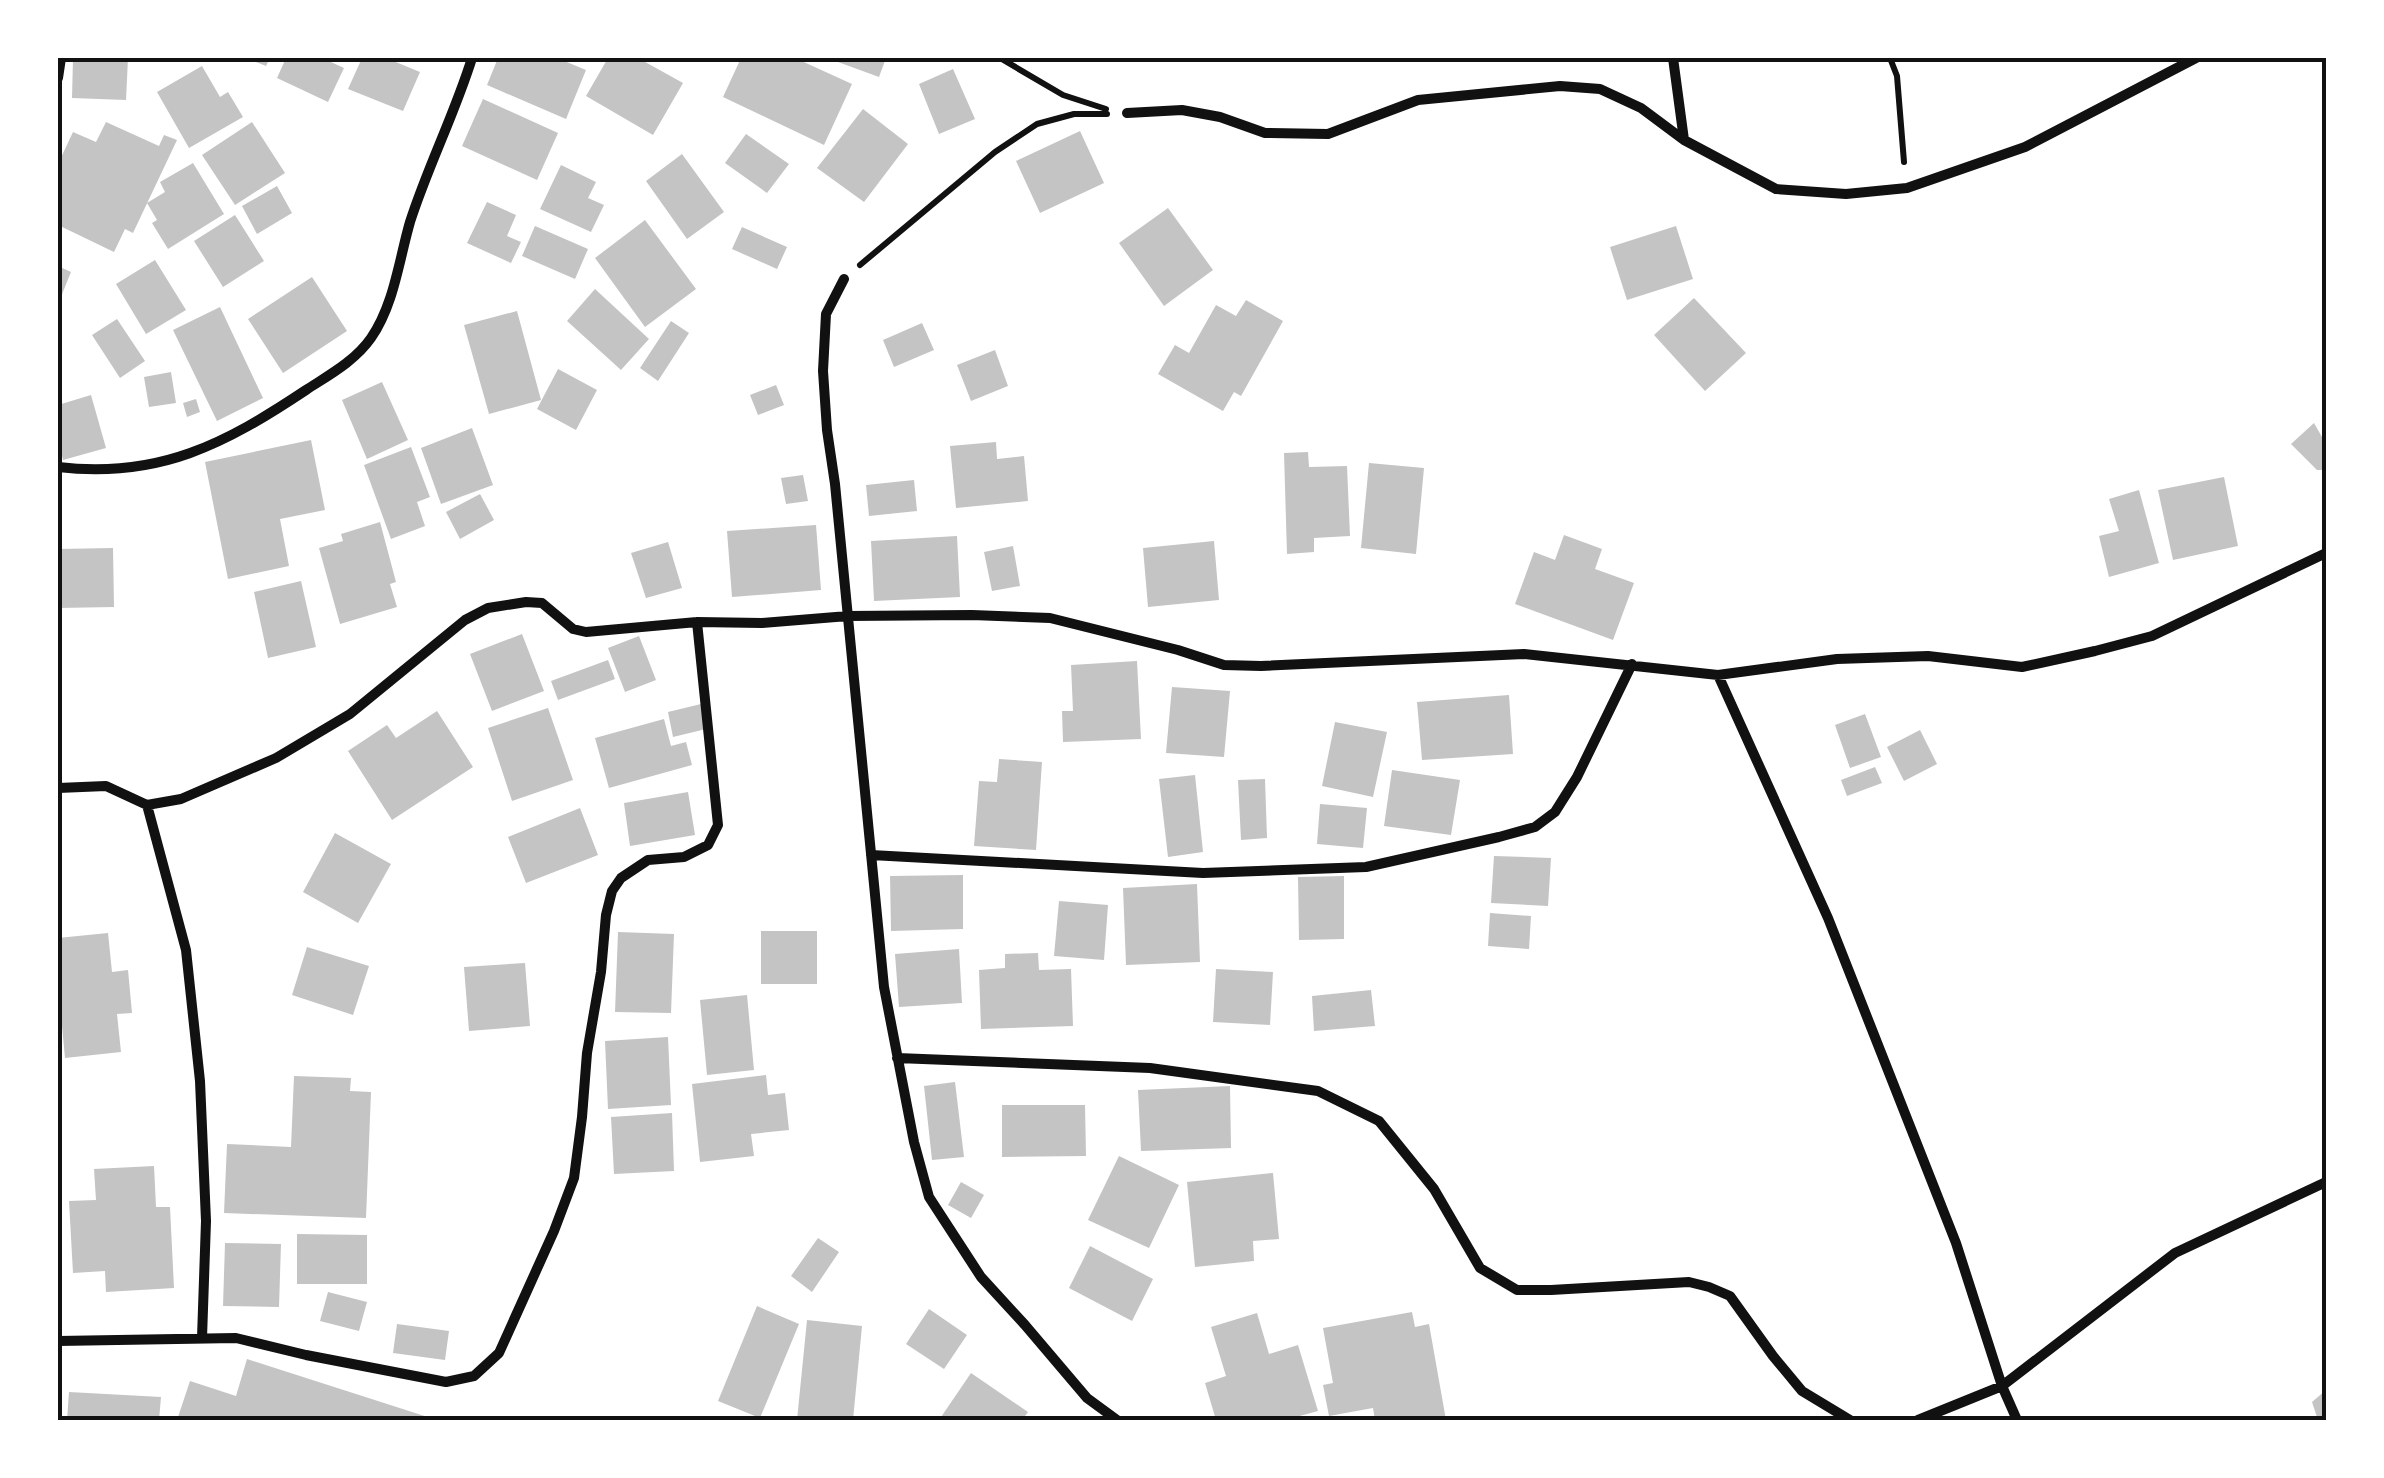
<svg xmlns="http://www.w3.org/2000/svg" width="2384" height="1478" viewBox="0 0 2384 1478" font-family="Jost,sans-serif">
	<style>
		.building { fill: #c4c4c4 }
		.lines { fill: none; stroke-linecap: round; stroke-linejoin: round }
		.path { stroke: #111; stroke-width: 6 }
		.minor { stroke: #111; stroke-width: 10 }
		.neatline { fill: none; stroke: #111; stroke-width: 4 }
	</style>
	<rect width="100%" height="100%" fill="#fff"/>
	<path class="building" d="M73,58H128L126,100L72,98Z
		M246,58H270L266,66Z
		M286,58H322L344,68L328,102L277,78Z
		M362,58H386L420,72L403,111L348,89Z
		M498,58H557L586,70L566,119L487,85Z
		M608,58H638L683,83L653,135L586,96Z
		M741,58H795L852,84L824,145L723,97Z
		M827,58H886L879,77Z
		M202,66L220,97L228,92L243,117L189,148L157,92Z
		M953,69L975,119L939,134L919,84Z
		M483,99L558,133L537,180L462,146Z
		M863,109L908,144L864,202L817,168Z
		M106,122L159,146L164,135L177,140L133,233L125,229L114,252L58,225V164L73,132L96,142Z
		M252,122L285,173L235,205L202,155Z
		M1080,131L1104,183L1040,213L1016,161Z
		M746,134L789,164L767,193L725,163Z
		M682,154L724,212L687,239L646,181Z
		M193,163L224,214L168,249L152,223L157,220L147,203L165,192L160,182Z
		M561,165L596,182L588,198L604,205L591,232L540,209Z
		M277,186L292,213L257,234L242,206Z
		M487,202L516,215L507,236L521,242L511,263L467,243Z
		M1168,208L1213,270L1164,306L1119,243Z
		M235,215L264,261L223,287L194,241Z
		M645,220L696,289L645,327L595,258Z
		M535,226L588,249L575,279L522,256Z
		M1676,226L1693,279L1627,300L1610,247Z
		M742,227L787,247L777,269L732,249Z
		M155,260L186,310L146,334L116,284Z
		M58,266L71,272L58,304Z
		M312,277L347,331L283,373L248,319Z
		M595,289L649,339L621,370L567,321Z
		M1694,298L1746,353L1705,391L1654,335Z
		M1246,300L1283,321L1241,396L1234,392L1223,411L1158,374L1175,345L1189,353L1216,305L1236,316Z
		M220,307L263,398L217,421L173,330Z
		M517,311L541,400L489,414L464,325Z
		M117,319L145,361L120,378L92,335Z
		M671,321L689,333L658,381L640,368Z
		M922,323L934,350L894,367L883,340Z
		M995,350L1008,386L971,401L957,365Z
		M558,369L597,390L576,430L537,409Z
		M171,372L176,403L149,407L144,377Z
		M382,382L408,440L367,459L342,400Z
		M776,385L784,405L758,415L750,395Z
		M91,395L106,448L63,460L58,440V405Z
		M196,399L200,412L187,417L183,403Z
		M2314,423L2326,444V470H2317L2291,444Z
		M472,428L493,485L441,504L421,448Z
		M311,440L325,510L280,519L289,566L228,579L205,462Z
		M996,442L997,459L1024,456L1028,501L956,508L950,446Z
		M411,447L430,497L417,502L425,526L391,539L364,465Z
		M1308,452L1309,467L1347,466L1350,536L1314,538V552L1287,554L1284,453Z
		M1369,463L1424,468L1416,554L1361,548Z
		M803,475L808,501L786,504L781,478Z
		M2224,477L2238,546L2173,560L2158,490Z
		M914,480L917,511L869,516L866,485Z
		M2139,490L2159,563L2109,577L2099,536L2119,531L2109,499Z
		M480,494L494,520L460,539L446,512Z
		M380,522L396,582L390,584L397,607L340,624L319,548L343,541L341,534Z
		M816,525L821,590L732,597L727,531Z
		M1564,535L1602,549L1595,569L1634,583L1613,640L1515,604L1534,552L1555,560Z
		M957,536L960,597L874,601L871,541Z
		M1214,541L1219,600L1148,607L1143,548Z
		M668,542L682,588L646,598L631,553Z
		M1013,546L1020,586L992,591L984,552Z
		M113,548L114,607L58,608V549Z
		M301,581L316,647L268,658L254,592Z
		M522,634L544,691L492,711L470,654Z
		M639,636L656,680L625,692L608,648Z
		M608,660L615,679L558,700L551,681Z
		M1137,661L1141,739L1063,742L1062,711H1073L1071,665Z
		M1172,687L1230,691L1224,757L1166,753Z
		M1509,695L1513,754L1422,760L1417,702Z
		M701,704L706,729L673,737L668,712Z
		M548,708L573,780L512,801L488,728Z
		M437,711L473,767L392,820L348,751L387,725L396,738Z
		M1865,714L1881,757L1850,768L1835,725Z
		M664,719L671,746L686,742L692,765L609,788L595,738Z
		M1335,722L1387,732L1373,797L1322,786Z
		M1920,730L1937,764L1904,781L1887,747Z
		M999,759L1042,762L1036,850L974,846L979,781L997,782Z
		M1875,767L1882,783L1847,796L1841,780Z
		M1392,770L1460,780L1451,835L1384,826Z
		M1195,775L1203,852L1168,857L1159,779Z
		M1265,779L1267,838L1241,840L1238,780Z
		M688,792L695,835L630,846L624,803Z
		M1320,804L1367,808L1363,848L1317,844Z
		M580,808L598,855L526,883L508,837Z
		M335,833L391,864L358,923L303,892Z
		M1494,856L1551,858L1548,906L1491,903Z
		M963,875V929L891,931L890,876Z
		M1344,876V939L1299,940L1298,877Z
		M1197,884L1200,962L1126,965L1123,888Z
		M1059,901L1108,905L1104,960L1054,956Z
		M1490,913L1531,916L1529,949L1488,946Z
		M761,931H817V984H761Z
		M618,932L674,934L671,1013L615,1012Z
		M108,933L112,972L128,970L132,1013L117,1014L121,1052L65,1058L58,983V938Z
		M307,947L369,966L353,1015L292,995Z
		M959,949L962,1003L899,1007L895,954Z
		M1038,953L1039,970L1071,969L1073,1026L981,1029L979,970L1005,968V954Z
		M525,963L530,1026L469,1031L464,967Z
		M1216,969L1273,972L1270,1025L1213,1022Z
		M1371,990L1375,1026L1314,1031L1312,996Z
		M747,995L754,1070L707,1075L700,1000Z
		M668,1037L671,1105L608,1109L605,1041Z
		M766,1075L768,1095L785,1093L789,1130L751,1134L754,1156L700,1162L692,1084Z
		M294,1076L351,1078L350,1091L371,1092L366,1218L224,1213L227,1144L291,1147Z
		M955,1082L964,1157L932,1160L924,1086Z
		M1230,1086L1231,1148L1141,1151L1138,1090Z
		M1002,1105H1085L1086,1156L1002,1157Z
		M672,1113L674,1171L614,1174L611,1117Z
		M1119,1156L1179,1185L1149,1248L1088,1220Z
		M154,1166L156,1207H170L174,1288L106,1292L105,1271L73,1273L69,1201L96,1200L94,1169Z
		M1273,1173L1279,1239L1253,1241L1254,1261L1195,1267L1187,1182Z
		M961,1182L984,1195L971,1218L948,1205Z
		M297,1234L367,1235V1284H297Z
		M818,1238L839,1252L812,1292L791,1276Z
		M225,1243L281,1244L279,1307L223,1306Z
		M1090,1246L1153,1279L1132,1321L1069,1288Z
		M328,1292L367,1302L359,1331L320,1321Z
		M757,1306L799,1324L760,1418L718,1401Z
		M929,1309L967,1335L944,1369L906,1344Z
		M1412,1312L1415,1327L1429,1324L1446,1420H1375L1373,1408L1329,1416L1323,1385L1333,1383L1323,1328Z
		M1257,1313L1269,1354L1298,1345L1318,1411L1285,1420H1216L1205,1383L1226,1376L1211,1327Z
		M807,1320L862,1326L853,1420H797Z
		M397,1324L449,1331L445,1360L393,1353Z
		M247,1359L437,1420H177L190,1381L236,1396Z
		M971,1373L1028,1412L1022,1420H939Z
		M2326,1390V1420H2318L2312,1402Z
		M69,1392L161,1397L159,1420H67Z"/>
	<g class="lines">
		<path class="path" d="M1000,58L1063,95L1106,109
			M1890,58L1897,76L1904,162
			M860,265L995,152L1037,124L1074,114H1107"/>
		<path class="minor" d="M1673,58L1684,140
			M58,78L61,58
			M1127,113L1182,110L1220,117L1265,133L1328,134L1418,100L1560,86L1600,89L1641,108L1684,140L1776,189L1846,194L1907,188L2025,147L2196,58
			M844,279L826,314L823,371L827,430L835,484L884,987L914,1142L929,1197L981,1277L1025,1325L1087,1398L1117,1420
			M58,467C159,479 225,444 306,390C329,375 355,361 371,338C394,305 399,260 410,222C428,166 455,113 472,58
			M1718,675L1828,918L1956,1243L2002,1386L2017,1420
			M58,788L106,786L147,805L181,799L276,758L350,714L465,620L488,608L526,602L542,603L573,629L586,632L697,622L762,623L848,616L972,615L1050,618L1178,650L1224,665L1261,666L1524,654L1718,675L1837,659L1928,656L2022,667L2095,651L2152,636L2326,553
			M147,805L186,950L200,1081L206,1221L202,1338
			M871,855L1203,873L1366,867L1499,837L1535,827L1555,812L1577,777L1632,664
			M897,1058L1150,1068L1318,1091L1379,1121L1434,1189L1480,1268L1517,1290H1551L1689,1282L1709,1287L1730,1296L1773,1356L1802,1391L1850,1420
			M58,1341L236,1338L306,1355L446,1382L474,1376L499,1353L554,1231L574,1178L582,1117L587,1053L601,972L606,915L612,891L621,878L648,860L684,857L708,845L718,825L697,622
			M1918,1420L2002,1386L2175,1253L2326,1182"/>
	</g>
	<rect width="2384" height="1478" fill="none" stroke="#ffffff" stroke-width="120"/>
	<rect x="60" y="60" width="2264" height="1358" class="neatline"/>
</svg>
